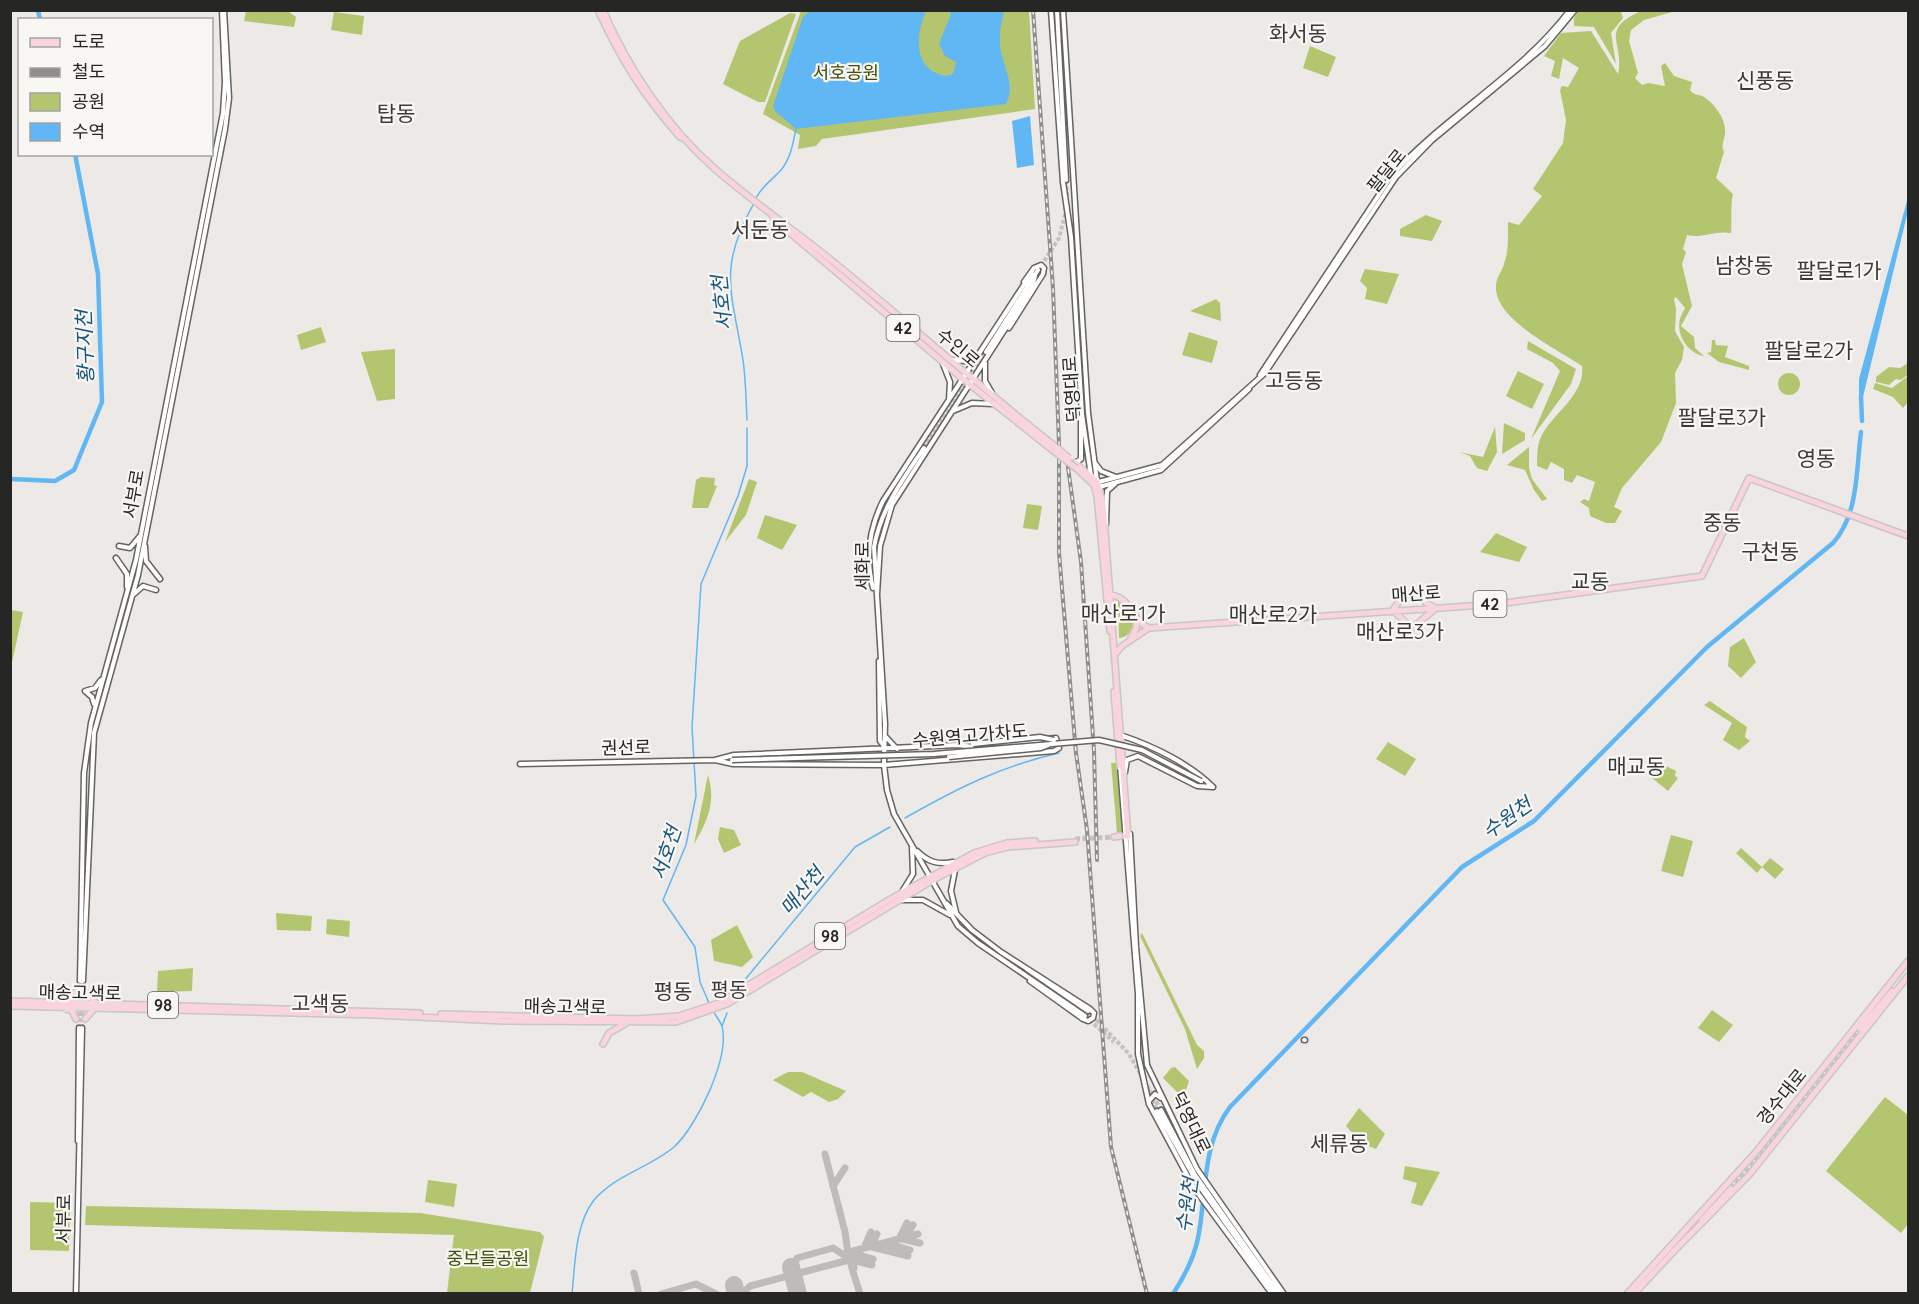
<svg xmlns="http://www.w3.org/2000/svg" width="1919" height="1304" viewBox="0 0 1919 1304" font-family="Quicksand,'Noto Sans KR',sans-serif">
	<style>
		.green { fill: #b3c66f }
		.water { fill: #61b7f3 }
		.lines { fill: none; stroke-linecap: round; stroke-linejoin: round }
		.stream { stroke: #61b7f3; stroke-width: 1.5 }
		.river { stroke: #61b7f3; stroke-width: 4.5 }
		.taxiway { stroke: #bebcb9; stroke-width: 7 }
		.runway { stroke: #bebcb9; stroke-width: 18 }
		.secondary-tunnel { stroke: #c4c2bf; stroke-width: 4; stroke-dasharray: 4 2; stroke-linecap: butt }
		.primary-tunnel { stroke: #c4c2bf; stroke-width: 5; stroke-dasharray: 5 2.5; stroke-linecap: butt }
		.secondary-casing { stroke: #666461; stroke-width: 7 }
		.primary-casing { stroke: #c7c7c6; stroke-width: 8 }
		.secondary { stroke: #fff; stroke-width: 4 }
		.primary { stroke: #f9d4dd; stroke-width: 5 }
		.rail-casing { stroke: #908e8c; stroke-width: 4 }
		.rail { stroke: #f9f7f4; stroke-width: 1.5; stroke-dasharray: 4.5; stroke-linecap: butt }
		.secondary-bridge-casing { stroke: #666461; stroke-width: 7; stroke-linecap: butt }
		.primary-bridge-casing { stroke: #c7c7c6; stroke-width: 8; stroke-linecap: butt }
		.secondary-bridge { stroke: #fff; stroke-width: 4 }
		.primary-bridge { stroke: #f9d4dd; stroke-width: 5 }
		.labels { text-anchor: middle; stroke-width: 4.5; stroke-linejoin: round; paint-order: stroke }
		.shield { fill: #f9f7f4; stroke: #656563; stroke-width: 1.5 }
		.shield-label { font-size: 16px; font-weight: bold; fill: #262625 }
		.park-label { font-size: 18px; fill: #434e08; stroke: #f9f7f4 }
		.street-label { font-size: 18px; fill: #262625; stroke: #f9f7f4 }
		.water-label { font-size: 20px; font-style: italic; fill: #16557d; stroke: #f9f7f4 }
		.neighbourhood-label { font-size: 20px; fill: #3b3937; stroke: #f9f7f4 }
		.quarter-label { font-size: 21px; fill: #3b3937; stroke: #f9f7f4 }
	</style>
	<rect width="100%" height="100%" fill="#ece9e6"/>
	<path class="green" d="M1579,10L1624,11H1621L1623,18L1611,33L1616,64L1594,27L1574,26V18Z
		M246,11H288L296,17L294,27L244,21Z
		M801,11H1029L1035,109L822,139L816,146L798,149L800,135L763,114Z
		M1641,11H1676L1644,20L1631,30L1629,41L1638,73L1635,78L1642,85L1648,83L1665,86L1661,66L1665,63L1674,76L1692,82L1690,90C1694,95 1696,94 1702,96C1712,101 1725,117 1725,130C1726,138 1720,144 1724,152L1716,178L1733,194C1730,207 1732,220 1731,233C1715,230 1701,239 1687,235L1683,249L1686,252L1682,264L1692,306L1681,326L1694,337L1695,348L1704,356C1688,354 1674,333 1681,316C1682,313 1684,311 1685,308L1676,297L1674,299L1676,309L1675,331L1684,347L1682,360L1675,373L1676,403L1661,442L1622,488L1614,507L1622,511L1615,523H1606L1590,516L1589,508L1580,502L1584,499L1589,501L1595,482L1577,475L1572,483L1564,480V469L1551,462L1547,470L1537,466C1537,458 1537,450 1539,442C1547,416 1586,397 1582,366C1558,349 1494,320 1496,286C1496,278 1502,271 1504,264C1509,251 1508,235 1508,222L1519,225L1542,196L1533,189L1563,143L1566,120L1560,90L1562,86L1568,87L1579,68L1563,58L1559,79L1551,76L1555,61L1544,56L1561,33L1591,31L1618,74C1625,43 1598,30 1641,11Z
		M334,12L364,16L362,35L331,30Z
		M790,13L796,14L765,102H758L723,84L740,41Z
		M1310,46L1336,57L1328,77L1303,68Z
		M1426,215L1442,221L1432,241L1400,236V229Z
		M1365,269L1399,274L1387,304L1365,299L1367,288L1360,281Z
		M1216,299L1220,303L1221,321L1190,311Z
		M321,327L326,342L301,350L297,335Z
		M1189,332L1218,341L1212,363L1182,355Z
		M1712,340H1715L1716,345L1728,346L1725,357L1749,366V370L1719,362L1707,353L1711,352Z
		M1528,341L1576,369L1571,384L1531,439L1560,371L1553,363L1527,349Z
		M395,349V399L377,401L361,352Z
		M1908,363V375L1900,380L1896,379L1889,385L1876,382V377L1889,367L1900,368Z
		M1518,371L1544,384L1532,409L1506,396Z
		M1778 384a11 11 0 1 1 22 0a11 11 0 1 1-22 0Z
		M1908,376V402L1903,408L1893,397L1873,389L1875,383L1892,388Z
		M1504,423L1525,433V440L1502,454Z
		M1495,427L1497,452L1487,471L1477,468L1470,456L1459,452L1483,457Z
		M1529,447V468L1532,479L1547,499L1542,501L1534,490L1525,470L1507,465Z
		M701,477L715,478L714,485L717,486L708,508H692L696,480Z
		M749,479L757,482L746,515L725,542Z
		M1027,504L1042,506L1038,530L1023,528Z
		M765,515L797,525L782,550L757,538Z
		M1496,533L1527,547L1519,562L1480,552Z
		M1118,599L1126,605L1134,619C1133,628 1129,638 1119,638Z
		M11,610L23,612L11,667L10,610Z
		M1744,638L1756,662L1741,678L1728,666L1730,647Z
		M1710,701L1747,727L1745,737L1750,741L1739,750L1723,740L1732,723L1704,705Z
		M1388,742L1416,759L1405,776L1376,759Z
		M1111,763H1116L1123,832L1117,833Z
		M1662,764L1676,771L1675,776L1678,778L1668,791L1652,778Z
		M708,775C716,802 708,820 694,844Z
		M720,827L734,830L741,845L724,853L718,839Z
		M1671,835L1693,841L1683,877L1661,871Z
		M1741,848L1762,867L1770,858L1784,869L1775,879L1762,867L1757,873L1736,853Z
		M276,913L312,916L311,931L277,930Z
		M327,919L350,921L349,937L326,934Z
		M737,925L753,957L742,967L714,961L711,940Z
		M1142,933L1197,1045L1204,1051V1058L1197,1069L1185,1029L1140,936Z
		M193,968L192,991L157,992L158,971Z
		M1712,1010L1733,1025L1719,1042L1698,1028Z
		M1175,1067L1189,1081L1185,1093L1181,1096L1163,1078L1171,1068Z
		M788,1072H802L846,1091L838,1099L829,1102L811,1092L803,1097L773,1080Z
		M1885,1097L1908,1115V1224L1901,1233L1826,1171Z
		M1359,1108L1385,1134L1376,1149L1361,1143L1346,1126Z
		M1405,1166L1440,1172L1422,1206L1411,1203L1417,1183L1403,1179Z
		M428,1180L457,1184L454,1207L425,1202Z
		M30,1202L70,1203L69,1251L30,1250Z
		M86,1206L420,1213L540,1232L544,1237L530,1293H447L454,1235L85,1225Z"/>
	<path class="water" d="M811,10L926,11C915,36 913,70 946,76L953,74L956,62L945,56L939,44L951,14L948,11H1004C1002,22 999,31 1000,44C1001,64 1017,84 1006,104L796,129L775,111L773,106L803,17Z
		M1030,116L1034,165L1017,168L1012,121Z
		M1908,197V211L1862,401H1859V379Z"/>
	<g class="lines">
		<path class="stream" d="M756,198C763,185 772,180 781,170C791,158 793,143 796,129
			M747,420C746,401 746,380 743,360C732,292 717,269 754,203
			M905,818C956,789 1001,766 1059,753
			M743,982L855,847L890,827
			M709,1003L700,982L695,947L663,900L686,845L696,796L692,727L701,584L738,496L747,466V428
			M722,1026L727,1013
			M572,1294C575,1265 575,1224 594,1200C615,1175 649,1168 674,1147C697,1126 730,1058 722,1026C720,1021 715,1015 713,1010"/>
		<path class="river" d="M38,10L40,20
			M1861,396L1862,421
			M10,479L55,481L74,470L102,402L98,274L75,154
			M1173,1294C1184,1277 1194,1258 1198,1238C1207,1194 1201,1145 1230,1107L1462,867L1534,821L1707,647L1833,543C1859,514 1856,469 1861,432"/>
		<path class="taxiway" d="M833,1186L845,1168
			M906,1237L913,1225
			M899,1239L907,1223
			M902,1239L920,1243
			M886,1243L910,1250
			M872,1246L877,1234
			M872,1247L908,1256
			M864,1248L871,1232
			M850,1255L853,1251L918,1234
			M852,1262L859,1255L873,1259
			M851,1265L860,1294
			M853,1265L856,1261L872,1265
			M634,1273L639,1294
			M792,1273L797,1258L833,1248L852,1260L854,1268
			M661,1294L696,1284L716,1294
			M742,1294L750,1286L849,1260L845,1232L825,1154"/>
		<path class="runway" d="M791,1267L798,1294
			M734,1285L736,1294"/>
		<path class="secondary-tunnel" d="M1066,180L1067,200
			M1041,266L1059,238L1066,211
			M924,448L986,352
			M1088,1011L1129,1054L1161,1110
			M1085,1016L1114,1042
			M79,1028L80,981
			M82,1028L83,981
			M1148,1089L1157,1111"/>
		<path class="primary-tunnel" d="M1075,839L1114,837
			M1731,1189L1860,1029"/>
		<g class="secondary-casing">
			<path id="secondary" d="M1051,10L1063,182L1071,237L1082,414L1091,476
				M1057,10L1066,180
				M1063,10L1088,413L1097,481
				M1009,328L1043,274L1044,268L1041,265L1034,268L1024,282
				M986,352L1038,270
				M953,360L965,361L977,356
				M985,363V381L992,393
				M943,364L950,382L949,400
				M1260,375L1392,175C1446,115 1521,75 1570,10
				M953,411L972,403L993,404
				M924,448C902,480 881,509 874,547L885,724L884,765L887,790L894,814L958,926L978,943L1085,1016
				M1075,463L1081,459V417
				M1095,463L1101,471L1116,477
				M1095,483L1162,465L1265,373L1396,177L1431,141L1545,46L1575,10
				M1099,487L1161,470L1249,389
				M1106,524L1107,491L1115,484
				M119,546L130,548L140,536
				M145,546L146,561L160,579
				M116,558L127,574V587
				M873,588C865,557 869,529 883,501L1025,283L1035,274
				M134,594L143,586L156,590
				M877,594L880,546L892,505L1032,287L1035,276
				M879,661L880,741L884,746
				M94,704L92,697L85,691L95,688L101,680
				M1123,736C1153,746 1190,764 1213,787
				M886,737L897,749
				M1056,738L1059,748L1054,751L884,765L733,764L715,760L734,755L957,745L974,747Z
				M520,764L717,760
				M1120,765L1138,994V1054L1149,1104L1194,1188L1272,1294
				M1125,772L1127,760L1138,756L1197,786L1213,787
				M1130,834L1136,947L1147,1065L1197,1169L1284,1294
				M917,851C928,862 938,865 953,862
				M955,870L951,891L956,912
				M1131,882L1133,911
				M903,890L913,874L912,847
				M901,900H923L950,915
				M946,903L972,930L1001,952
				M1001,952L1090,1009L1094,1013L1093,1018L1088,1021L1083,1019L1030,981
				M1027,969L1088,1011
				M80,981L84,773L91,723L136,560L223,113L225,83L222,10
				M83,981L94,733L138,575L225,129L229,98L224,10
				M1304,1040H1305
				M1149,1101L1155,1094L1161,1098
				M1161,1110L1195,1175L1279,1294
				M1157,1111L1198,1184L1276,1294
				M78,1141L79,1028
				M76,1294L82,1028"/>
		</g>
		<g class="primary-casing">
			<path id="primary" d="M598,10C622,62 643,95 680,137L685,139
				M603,10C628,68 667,127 715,169C754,203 796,231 836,264C910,324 981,388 1056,447
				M772,215L777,222L963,379L1055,452
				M1075,463L1097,482L1103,504L1128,836H1126
				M1076,468L1094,485L1097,496L1110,631
				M1422,592L1426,603L1432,606
				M1107,595C1131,594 1130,620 1149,628L1498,604L1702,576L1749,478L1908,536
				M1393,610L1406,623L1410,630L1436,608
				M1393,610L1404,594
				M1131,637L1136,629L1137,618
				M1116,653L1122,646L1149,628
				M1114,692L1120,766
				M1114,837L1120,836
				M86,993L96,1003
				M10,1001L420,1013
				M65,1001L71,998L77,990
				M10,1006L376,1015L503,1021L676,1022L727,1004L933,880L985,853L1008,847L1075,842
				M66,1009L72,1011L76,1019
				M441,1014L635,1019L679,1016L719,1003L889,900L974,853L1007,843L1035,841
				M85,1019L95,1008
				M1860,1029L1892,991
				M603,1044L609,1033L625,1024
				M1702,1220L1731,1189
				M1673,1252L1749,1175L1908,976
				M1627,1294L1756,1152L1908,961
				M1634,1294L1674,1251"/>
		</g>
		<use href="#secondary" class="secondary"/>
		<use href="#primary" class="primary"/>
		<g class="rail-casing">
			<path id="rail" d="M1033,10L1053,288L1059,444V553L1076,753L1087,830L1111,1147L1147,1294
				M1067,460L1081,562L1094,751L1097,860"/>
		</g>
		<use href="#rail" class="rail"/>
		<g class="secondary-bridge-casing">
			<path id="secondary-bridge" d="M973,744L1040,737L1054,740
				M949,757L1041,748L1051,744
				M732,760L934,754L1099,740L1142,750L1201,781"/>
		</g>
		<g class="primary-bridge-casing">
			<path id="primary-bridge" d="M1056,447L1069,458
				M1055,452L1076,468"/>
		</g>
		<use href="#secondary-bridge" class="secondary-bridge"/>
		<use href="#primary-bridge" class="primary-bridge"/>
	</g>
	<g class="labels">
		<g class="shield">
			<rect x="886.5" y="315" width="33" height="26" rx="4.5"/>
			<rect x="1473.5" y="591" width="33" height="26" rx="4.5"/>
			<rect x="815" y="923" width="30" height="26" rx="4.5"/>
			<rect x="148" y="992" width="30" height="26" rx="4.5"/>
		</g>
		<g class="shield-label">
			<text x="903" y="334">42</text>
			<text x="1490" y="610">42</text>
			<text x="830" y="942">98</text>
			<text x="163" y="1011">98</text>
		</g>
		<g class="park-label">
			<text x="846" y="79">서호공원</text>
			<text x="488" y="1265">중보들공원</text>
		</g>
		<g class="street-label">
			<text transform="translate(1387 171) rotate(-51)" y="6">팔달로</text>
			<text transform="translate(958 348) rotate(40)" y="6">수인로</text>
			<text transform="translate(1072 389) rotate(-94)" y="6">덕영대로</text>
			<text transform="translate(134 494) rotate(-80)" y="6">서부로</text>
			<text transform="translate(863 566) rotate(-90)" y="6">세화로</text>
			<text transform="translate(1416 594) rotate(-4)" y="6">매산로</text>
			<text transform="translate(970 736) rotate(-5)" y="6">수원역고가차도</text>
			<text transform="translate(626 748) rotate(-1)" y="6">권선로</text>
			<text transform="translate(80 993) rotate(1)" y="6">매송고색로</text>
			<text transform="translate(565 1007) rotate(1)" y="6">매송고색로</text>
			<text transform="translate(1782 1097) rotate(-51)" y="6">경수대로</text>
			<text transform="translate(1191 1123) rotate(64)" y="6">덕영대로</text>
			<text transform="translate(64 1219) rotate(-89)" y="6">서부로</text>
		</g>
		<g class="water-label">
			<text transform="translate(722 303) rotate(-96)" y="7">서호천</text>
			<text transform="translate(85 347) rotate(-92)" y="7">황구지천</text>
			<text transform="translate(1507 818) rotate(-35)" y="7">수원천</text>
			<text transform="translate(666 853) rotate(-71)" y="7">서호천</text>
			<text transform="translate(802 891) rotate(-50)" y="7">매산천</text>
			<text transform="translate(1187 1205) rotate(-82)" y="7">수원천</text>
		</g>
		<g class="neighbourhood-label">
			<text x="729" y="997">평동</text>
		</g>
		<g class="quarter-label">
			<text x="1298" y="41">화서동</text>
			<text x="1765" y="88">신풍동</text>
			<text x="396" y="121">탑동</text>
			<text x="760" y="237">서둔동</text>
			<text x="1744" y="273">남창동</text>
			<text x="1839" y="278">팔달로1가</text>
			<text x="1809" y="358">팔달로2가</text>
			<text x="1294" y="388">고등동</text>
			<text x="1722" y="425">팔달로3가</text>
			<text x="1816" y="466">영동</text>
			<text x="1722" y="530">중동</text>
			<text x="1770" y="559">구천동</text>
			<text x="1590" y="589">교동</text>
			<text x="1123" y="621">매산로1가</text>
			<text x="1273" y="622">매산로2가</text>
			<text x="1400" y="639">매산로3가</text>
			<text x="1636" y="774">매교동</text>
			<text x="673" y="999">평동</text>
			<text x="320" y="1011">고색동</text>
			<text x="1339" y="1151">세류동</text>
		</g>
	</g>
	<rect width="1919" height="1304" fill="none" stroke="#262625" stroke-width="24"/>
	<rect x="18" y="18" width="195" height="138" fill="#f9f7f4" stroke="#a5a3a1" stroke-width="1.5"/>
	<rect x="30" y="38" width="30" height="9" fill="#f9d4dd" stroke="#a5a3a1" stroke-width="1.5"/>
	<text x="72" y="48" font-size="18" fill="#262625">도로</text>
	<rect x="30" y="68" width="30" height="9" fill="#908e8c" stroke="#a5a3a1" stroke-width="1.5"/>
	<text x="72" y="78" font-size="18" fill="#262625">철도</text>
	<rect x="30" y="93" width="30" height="18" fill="#b3c66f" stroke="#a5a3a1" stroke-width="1.5"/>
	<text x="72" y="108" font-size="18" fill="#262625">공원</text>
	<rect x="30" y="123" width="30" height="18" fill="#61b7f3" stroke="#a5a3a1" stroke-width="1.5"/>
	<text x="72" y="138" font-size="18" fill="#262625">수역</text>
</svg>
